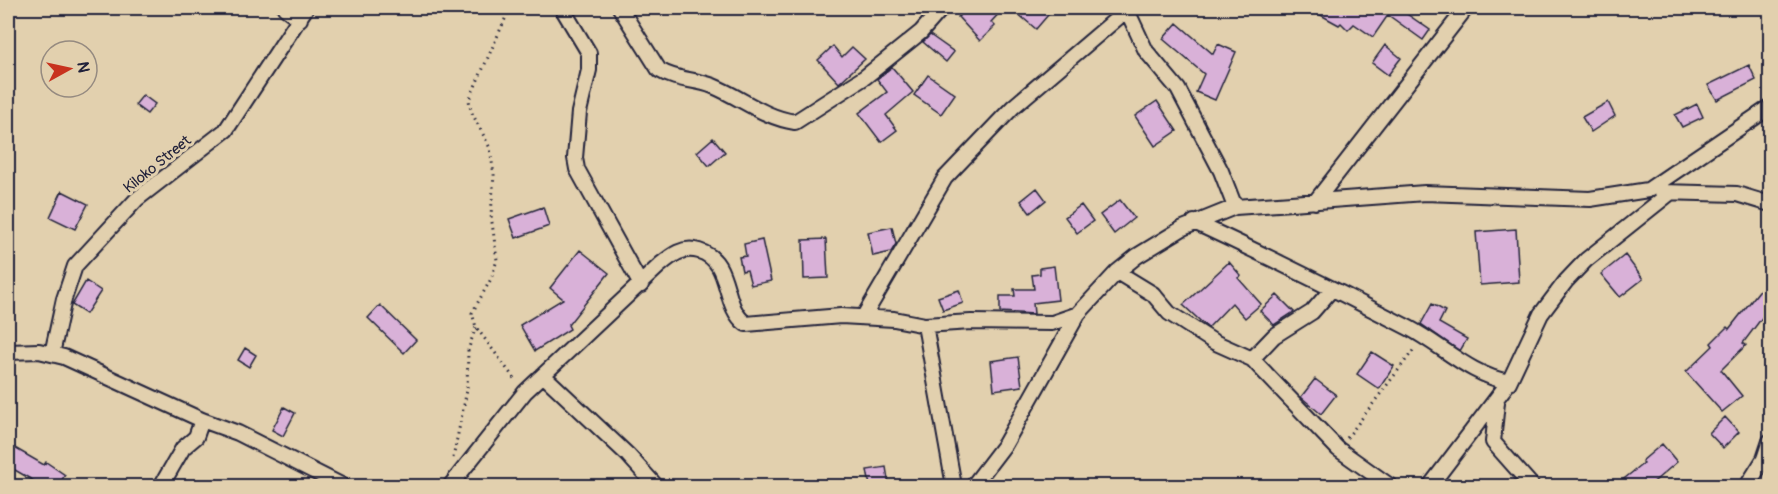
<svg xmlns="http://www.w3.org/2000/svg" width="1778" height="494" viewBox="0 0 1778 494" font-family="Pangolin,sans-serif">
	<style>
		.building { fill: #d9b1d8; stroke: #22223b; stroke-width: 1.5 }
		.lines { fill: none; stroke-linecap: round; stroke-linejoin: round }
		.minor-casing { stroke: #22223b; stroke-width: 18 }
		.path { stroke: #22223b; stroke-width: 3; stroke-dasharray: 1.5 4.5; stroke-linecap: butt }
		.minor { stroke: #e2d0ae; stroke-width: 14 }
		.labels { text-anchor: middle; stroke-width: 6; stroke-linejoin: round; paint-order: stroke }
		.street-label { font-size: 15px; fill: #22223b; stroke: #e2d0ae }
	</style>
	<rect width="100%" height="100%" fill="#e2d0ae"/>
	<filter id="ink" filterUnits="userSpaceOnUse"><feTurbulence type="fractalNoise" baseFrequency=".0167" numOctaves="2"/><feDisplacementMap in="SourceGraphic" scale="12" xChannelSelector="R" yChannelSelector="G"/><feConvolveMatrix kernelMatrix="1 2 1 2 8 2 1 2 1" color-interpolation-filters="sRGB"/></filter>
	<g filter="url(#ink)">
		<path class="building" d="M968,8H1004L991,22L995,26L980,41L958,17Z
			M1011,8H1054L1036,29Z
			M1308,8H1398L1430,30L1423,40L1388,15L1373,37L1354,24L1348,30L1341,23L1339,25Z
			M1177,23L1213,54L1218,44L1236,52L1215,100L1196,92L1204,74L1163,39Z
			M930,35L954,52L946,62L923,42Z
			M1385,45L1401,58L1388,75L1372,63Z
			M833,46L842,57L852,47L865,59L839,83L818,60Z
			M1749,65L1756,80L1717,100L1708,85Z
			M892,67L913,92L886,115L897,130L881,142L859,113L887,92L877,79Z
			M928,75L955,94L941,114L914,95Z
			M143,95L155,104L147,114L135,105Z
			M1157,101L1177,131L1155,146L1135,116Z
			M1608,102L1615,116L1591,132L1582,117Z
			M1697,104L1703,117L1682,127L1675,115Z
			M713,138L725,152L709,166L697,152Z
			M1037,188L1046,200L1030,213L1021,201Z
			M62,191L88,204L75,229L50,217Z
			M1120,200L1134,218L1114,234L1100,215Z
			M1081,205L1093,221L1077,233L1065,217Z
			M543,207L549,226L516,238L509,219Z
			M892,227L896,244L891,252L873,256L868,232Z
			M1516,229L1519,282L1480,285L1476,232Z
			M826,239L828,278L804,279L803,240Z
			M762,240L771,281L751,285L747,270L742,271L739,257L746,256L744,244Z
			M580,250L609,273L568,325L570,329L535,351L520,325L563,299L550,288Z
			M1625,255L1643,279L1620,297L1601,274Z
			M1229,262L1241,276L1238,278L1261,304L1245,318L1232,303L1208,328L1183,305Z
			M1054,266L1058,300L1033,303L1034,314L1000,312V296H1015L1014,289H1034L1032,275L1040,274V268Z
			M1770,277V307L1743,343L1746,345L1721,370L1742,396L1722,412L1686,372L1713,346L1711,343L1727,327L1729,329Z
			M86,281L101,291L86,314L72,305Z
			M959,290L963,303L943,310L938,297Z
			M1277,295L1294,312L1274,325L1260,311Z
			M1432,304L1445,311L1439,323L1467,339L1460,351L1421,324Z
			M380,305L416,340L404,353L368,318Z
			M245,348L256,355L249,367L238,360Z
			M1372,352L1394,366L1379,389L1357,374Z
			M1018,357L1022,386L994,390L991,361Z
			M1315,379L1336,395L1321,414L1301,397Z
			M284,407L295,413L283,436L272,430Z
			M1725,417L1739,432L1723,448L1709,433Z
			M1662,444L1677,462L1649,486H1615L1644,463L1642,461Z
			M13,447L44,465L46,462L65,475L58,486H30L34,481L8,466V457Z
			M886,467L889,486H870L867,470Z"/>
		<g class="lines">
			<g class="minor-casing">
				<path id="minor" d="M285,8L300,19
					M562,8L589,53V70L579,112L575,158L577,169L641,285
					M620,8L659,70C677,81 695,79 713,86C742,98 763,117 795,122L865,77L921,32L942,8
					M1126,8L1146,51L1178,89L1221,171L1235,207
					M1662,192L1737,194L1770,204
					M1315,202L1466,8
					M1194,222C1267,256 1338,291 1409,328C1443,346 1470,375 1509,382
					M1117,272L1153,294L1169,313L1214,342L1252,359L1338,449L1390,486
					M864,316L945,178L1013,107L1127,10
					M925,325L954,486
					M8,352L39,351L64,357L202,420L238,433L343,486
					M52,354L64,299L75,266L137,199L226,130L306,8
					M1252,359L1274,336L1312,312L1332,289
					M543,375L628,455L656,486
					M1497,402L1493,442L1532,486
					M161,486L183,448L196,437L202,420
					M450,486L525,392L660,265C672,255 683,246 699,251C733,261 721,306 746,324L841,316L894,319L925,325L971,322L1052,323L1078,314
					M973,486L1005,444L1078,314L1117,272L1137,256L1183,228L1235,207L1278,204L1425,193L1590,199L1648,190L1770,107
					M1430,486L1509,382L1541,314L1566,281L1586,260L1670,193
					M1747,486L1764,459L1770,441"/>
			</g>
			<path class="path" d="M510,8L469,100L471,111L490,148L494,175L491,215L497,260L491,279L472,313L476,327L516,381
				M1347,438L1415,348
				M453,458L467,390L468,350L476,327"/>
			<use href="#minor" class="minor"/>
		</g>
	</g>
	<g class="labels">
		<g class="street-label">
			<text transform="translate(157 164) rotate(-39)" y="5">Kiloko Street</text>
		</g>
	</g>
	<rect width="1778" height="494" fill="none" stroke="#e2d0ae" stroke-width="30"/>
	<rect x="15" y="15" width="1748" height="464" fill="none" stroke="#22223b" stroke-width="2" filter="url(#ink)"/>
	<g transform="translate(69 69) rotate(82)"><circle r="28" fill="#e2d0ae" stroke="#958a80" stroke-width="1.5"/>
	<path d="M0-4.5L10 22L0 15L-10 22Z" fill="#c8321e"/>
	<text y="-9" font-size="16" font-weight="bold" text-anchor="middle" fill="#22223b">N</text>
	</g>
</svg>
